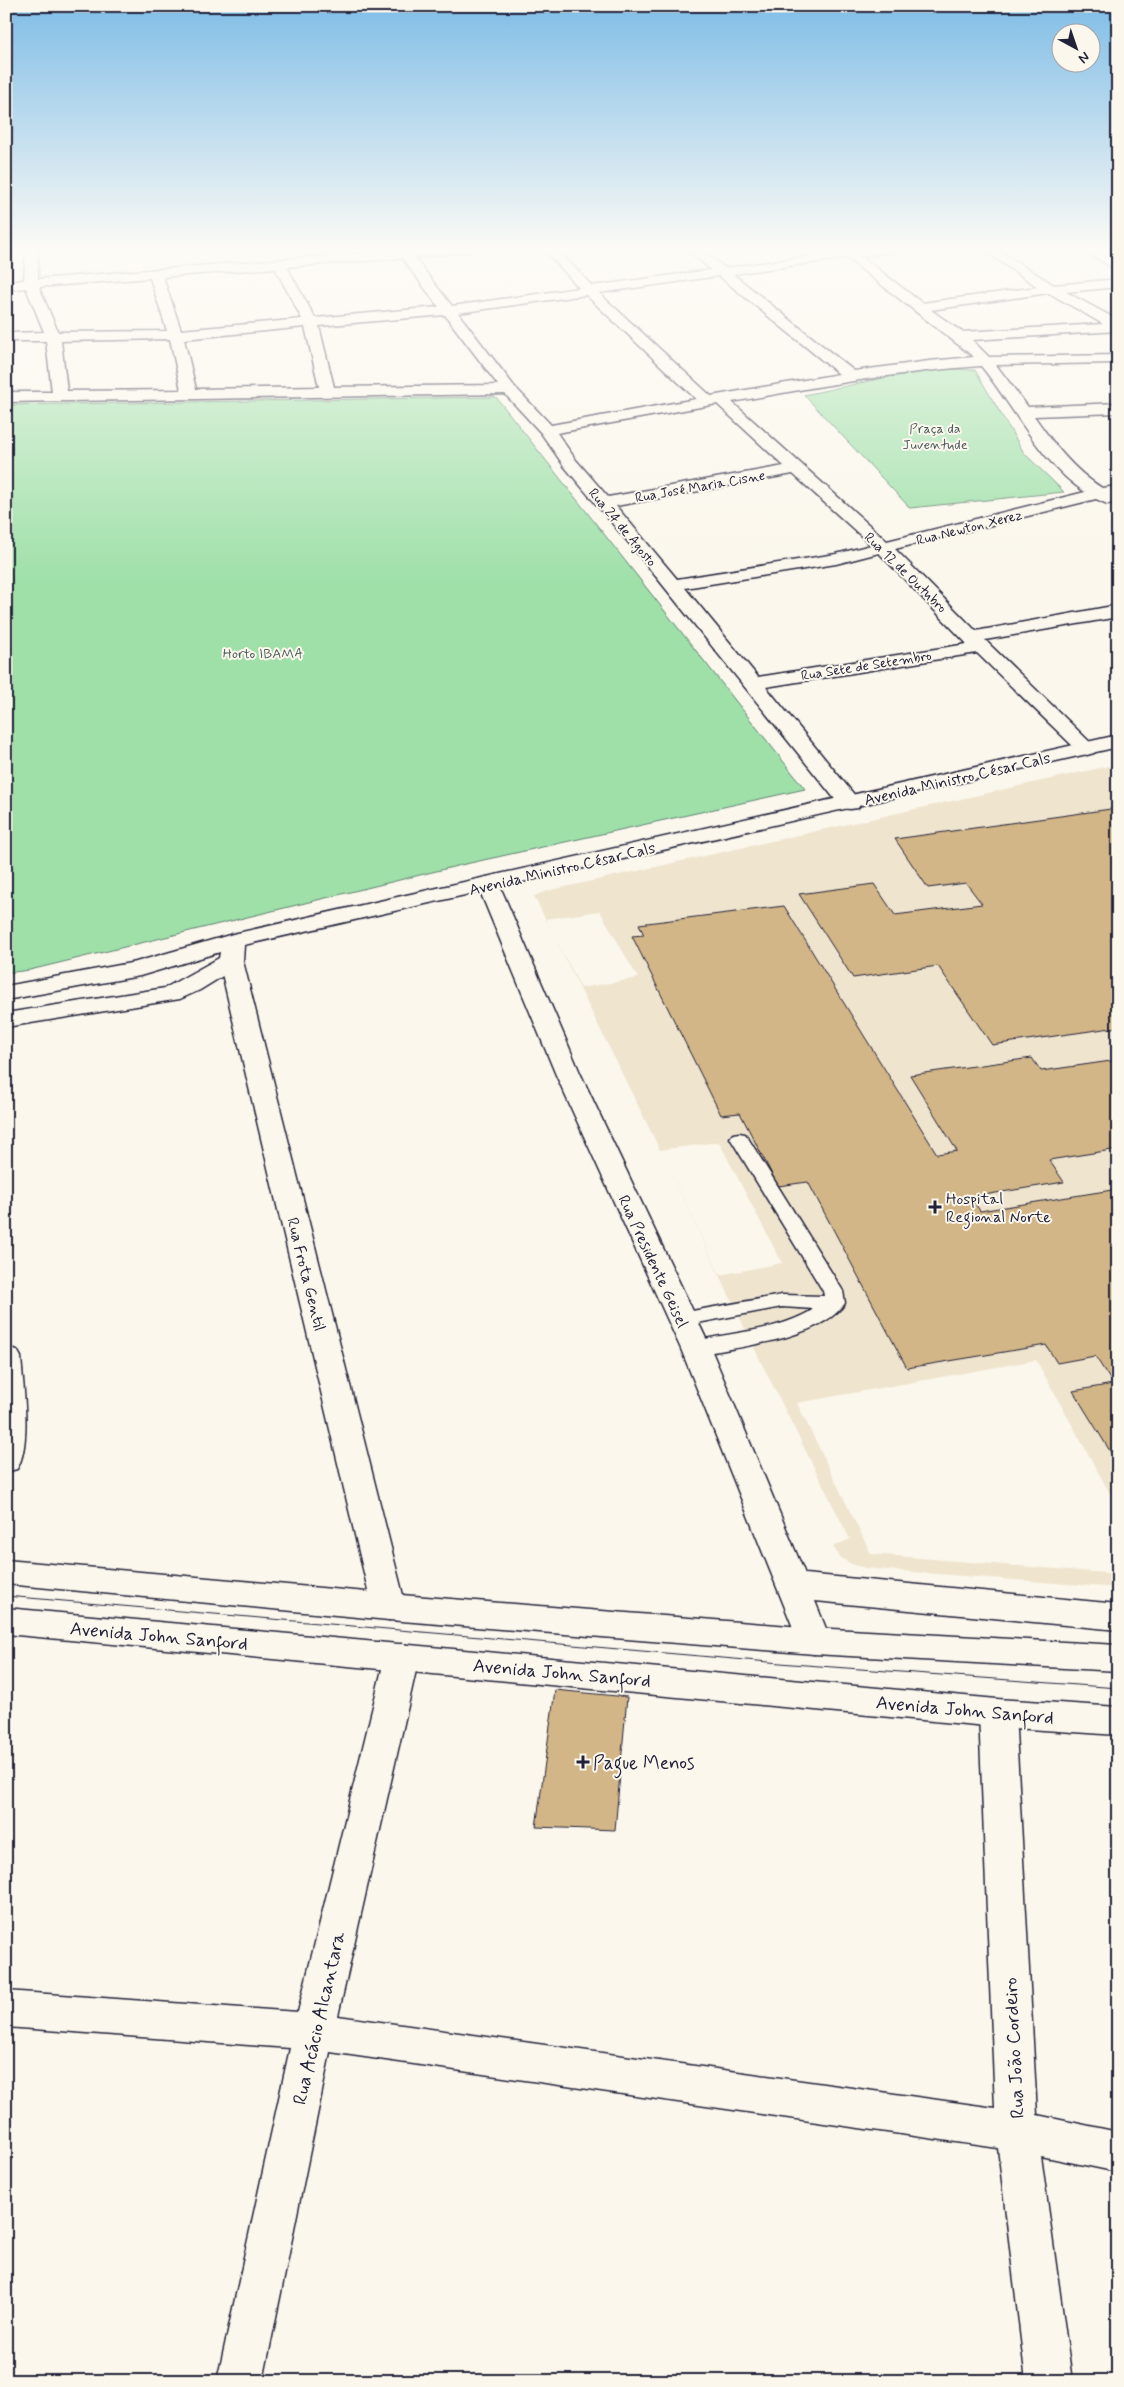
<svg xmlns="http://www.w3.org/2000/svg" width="1124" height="2387" viewBox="0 0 1124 2387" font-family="Mynerve,sans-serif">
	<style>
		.built { fill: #efe4ce; fill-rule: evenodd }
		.green { fill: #9fe0a9; stroke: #608172 }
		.building { fill: #d2b687; stroke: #22223b }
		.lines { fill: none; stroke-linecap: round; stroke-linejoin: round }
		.lane-casing { stroke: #22223b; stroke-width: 3 }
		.street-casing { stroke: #22223b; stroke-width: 3 }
		.secondary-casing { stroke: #22223b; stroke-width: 3 }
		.lane { fill: #fbf7ec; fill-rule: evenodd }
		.street { fill: #fbf7ec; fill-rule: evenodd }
		.secondary { fill: #fbf7ec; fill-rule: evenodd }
		.tram { stroke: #22223b; stroke-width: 1 }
		.poi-dot { fill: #22223b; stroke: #fbf7ec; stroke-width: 2 }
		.labels { text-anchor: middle; stroke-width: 4; stroke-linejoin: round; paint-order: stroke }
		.far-park-label { font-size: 14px; fill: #485b5c; stroke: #fbf7ec }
		.far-street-label { font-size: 14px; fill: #22223b; stroke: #fbf7ec }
		.street-label { font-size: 16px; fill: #22223b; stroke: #fbf7ec }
		.poi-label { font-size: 16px; fill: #22223b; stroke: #fbf7ec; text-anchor: start }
		.near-street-label { font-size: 19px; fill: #22223b; stroke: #fbf7ec }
		.near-poi-label { font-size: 19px; fill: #22223b; stroke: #fbf7ec; text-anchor: start }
	</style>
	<rect width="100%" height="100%" fill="#fbf7ec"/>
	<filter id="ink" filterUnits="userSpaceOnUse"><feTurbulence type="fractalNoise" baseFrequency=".02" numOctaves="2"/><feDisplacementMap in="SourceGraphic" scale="10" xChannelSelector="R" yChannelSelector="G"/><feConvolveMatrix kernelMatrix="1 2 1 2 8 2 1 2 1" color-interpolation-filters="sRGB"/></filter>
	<g filter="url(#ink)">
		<path class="built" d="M1118,764V1508L1036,1360L797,1403L871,1554L1118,1574V1588L887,1570L865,1568L851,1564L841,1558L833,1547L850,1539L758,1356L660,1150L534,896L547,891ZM600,911L638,978L581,988L545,919ZM719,1142L782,1263L720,1275L660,1150Z"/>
		<path class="green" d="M930,368L975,370L1024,453L1064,492L910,508L804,395Z
			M496,397L805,789L461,865L30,970L6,973V405Z"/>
		<path class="building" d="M1118,808V1027L992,1045L938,966L853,978L799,894L874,884L895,915L982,904L966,883L928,888L895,839Z
			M784,906L937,1154L957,1151L910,1075L1032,1058L1041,1071L1118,1060V1149L1049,1160L1064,1182L971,1197L980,1211L1112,1190L1118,1195V1464L1073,1391L1113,1384L1095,1356L1057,1363L1046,1345L907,1368L808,1182L778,1186L740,1113L721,1115L632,936L644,935L639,924Z
			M555,1690L627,1697L615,1830L536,1827Z"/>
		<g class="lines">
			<g class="lane-casing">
				<path id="lane" d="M739,1133L745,1134L748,1138L843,1291L845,1303C822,1339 734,1348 695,1355L688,1353L685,1348L688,1343C731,1331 775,1333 814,1309L782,1307L682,1326L675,1324L672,1319L675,1314L782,1295L824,1296L823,1291L730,1138L733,1134Z"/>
			</g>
			<g class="street-casing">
				<path id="street" d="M26,248H38V279L396,250L395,248H477L471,252L414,257L452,306L579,288L543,248H556L592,286L711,270L686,248H700L725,268L839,252L836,248H899L893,252L861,256L922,303L1038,287L980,248H995L1054,285L1118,279V287L1066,292L1118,320V331L972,340L989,357L1118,355V363L996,365L1028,407L1118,403V413L1034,416C1053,443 1073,470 1102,488L1118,486V496L1114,497L1115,499L1113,503L1107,504L1096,499L895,549L976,631L1118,605V617L985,640L1097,749L1094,753L1087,755L1080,753L977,653L766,687L861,803L858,808L850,809L842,808L633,548L564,466L541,433L505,394L6,402V392H52L46,341H6V333L44,332L26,288L6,290V282L24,280ZM402,258L439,307L315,318L287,267ZM847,258L974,357L929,361L854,371L733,274ZM275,268L302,319L181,330L163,277ZM719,276L839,374L711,396L599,293ZM150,278L167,331L58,332L39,287ZM1049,293L1103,324L962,332L931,310ZM586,295L696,399L551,425L514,386L458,313ZM445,315L498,385L334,387L319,326ZM305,327L319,387L196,389L184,339ZM170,339L181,390L67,391L61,341ZM981,366C1013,405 1041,464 1085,492L887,541L732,402C815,387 897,372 981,366ZM717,404L784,466L608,497L576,460L557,433ZM793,474L871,545L836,554L677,579L616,506ZM879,553L967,644L758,677L685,588L836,564Z
					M1079,248C1097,248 1103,251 1118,261V271Z
					M488,877L496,879L499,884L581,1075L711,1349L805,1574L1118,1604V1630L815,1601L831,1641L826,1650L814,1654L802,1650L681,1349L556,1075L477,884L480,879Z
					M231,954L239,956L243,961L406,1607L401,1616L389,1620L377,1616L372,1607L219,961L223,956Z
					M6,1347L17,1350L21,1357C23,1386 32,1444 17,1469L6,1472Z
					M402,1644L414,1647L419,1657L338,2016L995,2108L979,1713L984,1703L997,1699L1010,1703L1015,1713L1037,2115L1118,2132V2172L1041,2156L1072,2381H1026L998,2148L330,2052L263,2381H217L290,2048L6,2027V1991L298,2012L385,1657L390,1647Z"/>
			</g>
			<g class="secondary-casing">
				<path id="secondary" d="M1118,735V747L244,945L243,961L239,966L200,990L180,999L6,1027V1013L165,988L219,958L220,952L140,976L6,1000V986L136,962L233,934Z
					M6,1560L389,1594L814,1628L1118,1645V1671L814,1654L389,1620L6,1584Z
					M6,1608L997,1699L1118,1707V1735L997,1727L6,1634Z"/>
			</g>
			<use href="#lane" class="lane"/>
			<use href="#street" class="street"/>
			<use href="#secondary" class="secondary"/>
			<path class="tram" d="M6,1596L792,1664L1118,1688"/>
		</g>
	</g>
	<linearGradient id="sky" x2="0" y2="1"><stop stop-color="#7fbde6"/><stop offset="0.43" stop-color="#fdfbf6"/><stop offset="1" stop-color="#fdfbf6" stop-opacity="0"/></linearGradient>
	<rect width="1124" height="582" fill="url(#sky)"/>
	<g class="poi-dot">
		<path d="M932.5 1199.5h5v5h5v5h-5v5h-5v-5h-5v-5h5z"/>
		<path d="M580.5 1754.5h5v5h5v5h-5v5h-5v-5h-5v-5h5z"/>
	</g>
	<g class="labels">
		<g class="far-park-label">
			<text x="935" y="433">Praça da<tspan x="935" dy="16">Juventude</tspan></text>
			<text x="263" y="658">Horto IBAMA</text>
		</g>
		<g class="far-street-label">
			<text transform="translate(700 486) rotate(-10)" y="5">Rua José Maria Cisne</text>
			<text transform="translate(623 527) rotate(50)" y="5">Rua 24 de Agosto</text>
			<text transform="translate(969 527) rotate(-14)" y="5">Rua Newton Xerez</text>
			<text transform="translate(906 572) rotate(44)" y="5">Rua 12 de Outubro</text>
			<text transform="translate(866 665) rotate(-9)" y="5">Rua Sete de Setembro</text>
		</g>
		<g class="street-label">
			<text transform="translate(957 778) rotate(-13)" y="6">Avenida Ministro César Cals</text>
			<text transform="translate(562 868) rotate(-13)" y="6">Avenida Ministro César Cals</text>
			<text transform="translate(654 1261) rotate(65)" y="6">Rua Presidente Geisel</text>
			<text transform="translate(307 1274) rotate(76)" y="6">Rua Frota Gentil</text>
		</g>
		<g class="poi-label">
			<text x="946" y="1204">Hospital<tspan x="946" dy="18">Regional Norte</tspan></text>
		</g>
		<g class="near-street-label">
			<text transform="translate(159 1635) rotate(5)" y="7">Avenida John Sanford</text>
			<text transform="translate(562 1672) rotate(5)" y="7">Avenida John Sanford</text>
			<text transform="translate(965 1709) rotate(5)" y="7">Avenida John Sanford</text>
			<text transform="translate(318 2018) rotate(-77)" y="7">Rua Acácio Alcantara</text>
			<text transform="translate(1013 2048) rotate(-93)" y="7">Rua João Cordeiro</text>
		</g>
		<g class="near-poi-label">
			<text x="593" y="1769">Pague Menos</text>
		</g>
	</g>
	<rect width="1124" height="2387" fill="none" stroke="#fbf7ec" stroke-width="25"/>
	<rect x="12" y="12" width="1099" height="2362" fill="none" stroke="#22223b" stroke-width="2" filter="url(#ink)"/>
	<g transform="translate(1076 48) rotate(140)"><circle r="24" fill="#fbf7ec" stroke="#a4a2a5"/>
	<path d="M0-4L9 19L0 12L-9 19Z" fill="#22223b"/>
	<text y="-8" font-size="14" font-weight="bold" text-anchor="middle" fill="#22223b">N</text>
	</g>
</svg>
